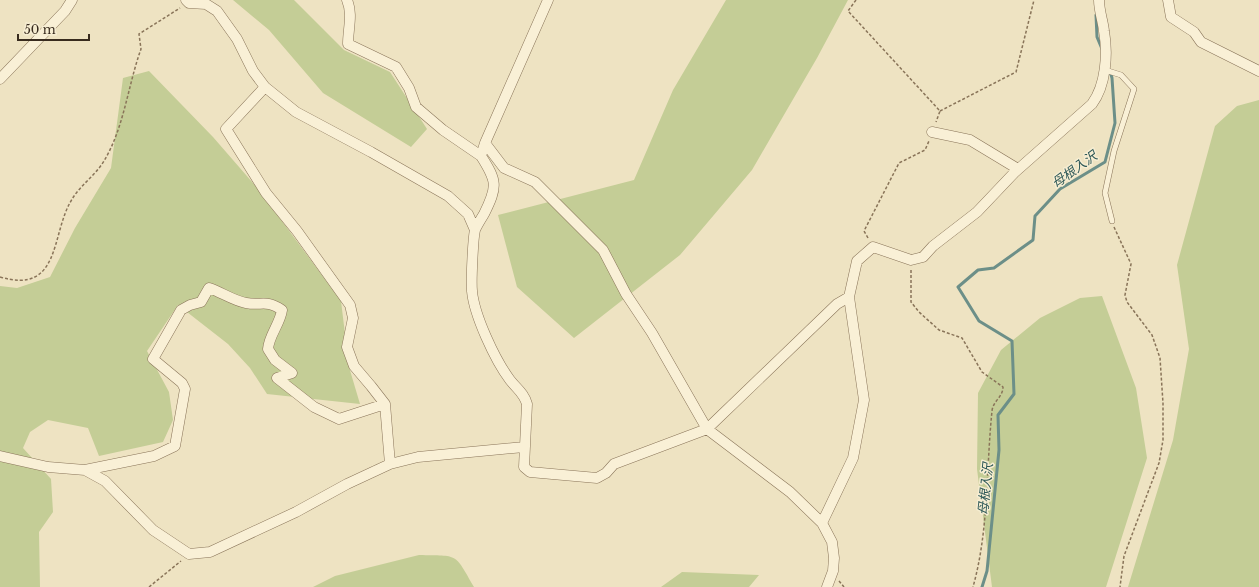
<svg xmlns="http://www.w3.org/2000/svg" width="1259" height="587" viewBox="0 0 1259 587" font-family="'Libre Baskerville','Noto Sans JP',serif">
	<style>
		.green { fill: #c4cd96 }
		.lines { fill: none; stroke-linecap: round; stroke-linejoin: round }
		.stream { stroke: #6c8f88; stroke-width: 3 }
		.service-casing { stroke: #897459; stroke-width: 6 }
		.minor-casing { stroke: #897459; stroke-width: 11 }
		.path { stroke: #897459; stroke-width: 1.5; stroke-dasharray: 3 2; stroke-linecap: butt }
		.service { stroke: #f9f0d6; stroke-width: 5 }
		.minor { stroke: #f9f0d6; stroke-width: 10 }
		.labels { text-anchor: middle; stroke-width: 3; stroke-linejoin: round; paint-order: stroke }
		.water-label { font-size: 13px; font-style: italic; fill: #2d5857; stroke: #f6edd2 }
	</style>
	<rect width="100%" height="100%" fill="#eee3c2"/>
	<path class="green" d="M233,0H294L344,50L390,72L427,129L411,147L323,93L269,30Z
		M726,0H848L817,58L752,170L680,255L574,338L517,287L498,215L634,180L673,90Z
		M149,71L213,137L259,190L341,301L349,367L360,404L267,394L250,368L228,344L178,305L147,351L169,392L173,420L163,442L99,456L88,428L48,420L30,432L23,448L51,479L53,512L39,532L40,587H0V286L17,288L50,277L75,228L111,168L123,78Z
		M1259,100V587H1128L1173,440L1189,349L1177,265L1215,126L1237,106Z
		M1102,296L1136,388L1147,458L1106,587H992L977,469L978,393L1001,350L1040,318L1080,298Z
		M419,555C459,556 454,552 474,587H313L335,576Z
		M682,572L759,575L749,587H661Z"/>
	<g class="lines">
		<path class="stream" d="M1096,15L1097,37L1102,49
			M982,587L987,571L999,450L998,415L1014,394L1012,341L979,321L958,287L978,270L994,268L1033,240L1035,216L1060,189L1105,162L1115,123L1112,78L1110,71"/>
		<g class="service-casing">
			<path id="service" d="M1105,70L1121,75L1134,89L1114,151L1105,193L1112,221"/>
		</g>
		<g class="minor-casing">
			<path id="minor" d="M186,0L189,3L206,4L217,11L237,39L253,71L265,87L296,112L371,152L448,196L468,214L475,230
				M347,0C353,14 348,29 348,44L396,67L409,88L416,107L443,130L481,156
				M548,0L485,143L481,156C497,181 498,186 484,214C481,219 477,225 475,230C473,238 471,281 472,291C474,315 495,360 510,380C517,389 524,393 527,404L524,467L530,472L597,478L606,473L614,464L707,429L837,304L849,297
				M1168,0L1171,17L1194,32L1201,42L1259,71
				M0,79L65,11L72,0
				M265,87L226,129L266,193L297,231L350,305L353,318L347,347L354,366L371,386L385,404L390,464
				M932,132L970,140L1018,169
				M485,143L504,168L535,182L603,250L626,294L652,333L707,429L790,492L822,523L832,542L834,558L833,571L827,587
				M0,456L48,467L85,470L105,481L153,530L189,554L210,552L296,512L347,484L390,464L418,457L524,447
				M85,470L154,456L175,446L185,389L182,383L153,359L181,310L190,305L201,302L209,288C221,292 234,301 246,303C262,306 266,299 282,310C280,324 269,335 268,349L275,360L292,373L277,378L314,407L339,419L385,404
				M822,523L853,458L864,400L849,297L857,261L873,247L911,260L923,257L933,246L977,212L1014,173L1092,104C1106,85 1108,54 1104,31C1103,21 1099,11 1099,0"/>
		</g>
		<path class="path" d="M856,0L848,11L940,111L936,122
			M940,111L1016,72L1034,0
			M1114,227L1131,264L1125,295L1127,302L1152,335L1160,358L1163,403V440L1159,463L1124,556L1120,587
			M868,238L864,231L899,163L925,150L929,141
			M911,270V302L919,312L939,330L962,338L982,372L1003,387C1003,397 993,401 992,411C986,469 989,530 973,587
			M0,277C61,295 51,234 71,201C79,186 95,176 104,161C124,128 128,85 141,49L139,34L180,8
			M839,581L844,587
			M149,587L181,561"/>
		<use href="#service" class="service"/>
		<use href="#minor" class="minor"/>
	</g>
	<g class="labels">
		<g class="water-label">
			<text transform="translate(1074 169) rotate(-36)" y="5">母根入沢</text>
			<text transform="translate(985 489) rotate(-84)" y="5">母根入沢</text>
		</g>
	</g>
	<path d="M18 34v6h71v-6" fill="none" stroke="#382b1e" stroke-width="2"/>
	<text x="24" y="34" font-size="12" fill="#382b1e" stroke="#f6edd2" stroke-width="3" paint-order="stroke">50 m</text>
</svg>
